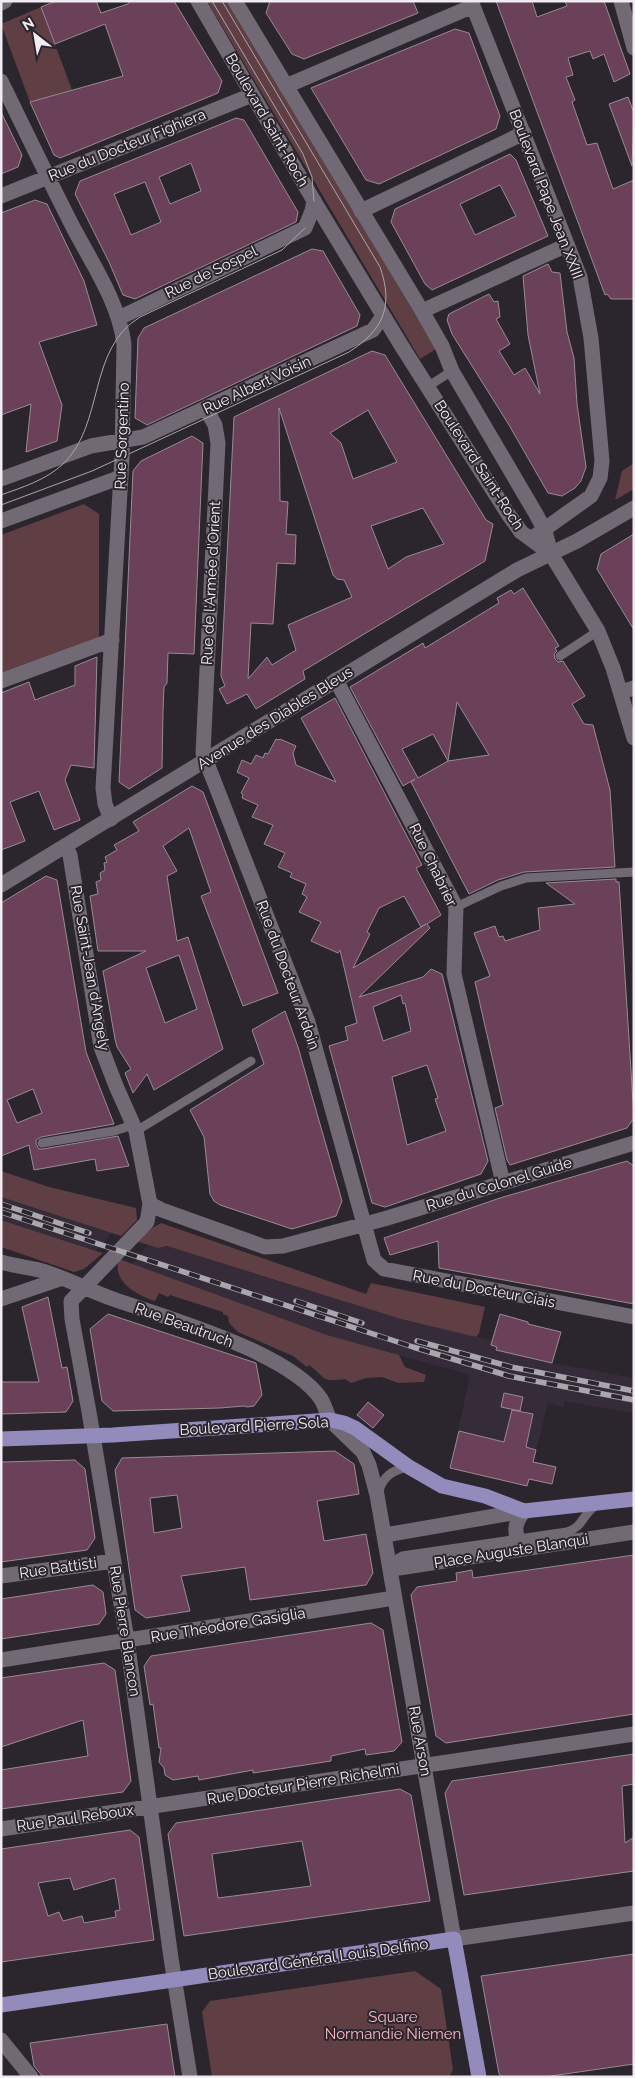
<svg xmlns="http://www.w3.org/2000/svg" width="635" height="2078" viewBox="0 0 635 2078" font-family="Raleway,sans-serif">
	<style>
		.built { fill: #352b39 }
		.green { fill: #5f3f43 }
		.building { fill: #6b415a; stroke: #988b92; fill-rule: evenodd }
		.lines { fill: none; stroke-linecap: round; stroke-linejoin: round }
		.lane { stroke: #716a74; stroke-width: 9 }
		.street { stroke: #716a74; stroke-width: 15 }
		.secondary { stroke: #716a74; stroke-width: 15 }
		.primary { stroke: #928bbc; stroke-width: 15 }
		.tram { stroke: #aaa6ad; stroke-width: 1 }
		.rail-casing { stroke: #aaa6ad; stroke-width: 5.5 }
		.rail { stroke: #2b252e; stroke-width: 4; stroke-dasharray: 11; stroke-linecap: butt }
		.labels { text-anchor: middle; stroke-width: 4; stroke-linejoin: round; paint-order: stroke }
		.street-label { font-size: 15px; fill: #f0ecf2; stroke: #2b252e }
		.park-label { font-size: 15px; fill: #fcb8c0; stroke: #2b252e }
	</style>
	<rect width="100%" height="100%" fill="#2b252e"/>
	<path class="built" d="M1,1197L112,1233L96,1251L1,1220Z
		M148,1245L158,1248L167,1246L401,1319L545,1353L543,1361L634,1378V1413L565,1401L563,1407L548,1403L527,1486L450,1468L470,1375L327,1335L132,1264Z"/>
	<path class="green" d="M207,1H227L436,349L420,359Z
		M41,7L72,90L30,102L1,24Z
		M634,463V489L615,500L622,471Z
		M84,504L99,514V639L1,674V535Z
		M1,1171L49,1187L136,1208L137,1220L121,1236L1,1197Z
		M1,1220L96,1251L103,1253L84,1269L74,1272L1,1247Z
		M161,1223L366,1294L371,1283L485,1307L479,1333L476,1337L401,1319L167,1246L158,1248L136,1241L149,1230Z
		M119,1259L327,1335L399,1355L405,1367L426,1375L424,1382L398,1383L382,1377L366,1378L351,1383L345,1379C319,1382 328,1379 309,1365L307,1367L293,1356L238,1332L229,1323L228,1316L223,1314V1312L170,1295L168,1297L159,1293L155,1301C139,1296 111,1282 119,1259Z
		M415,1971L441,1989L453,2070L449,2077H212L202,2012L210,2001Z"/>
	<path class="building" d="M56,1H96L101,13L128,4L130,1H174L222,81L218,93L60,158L54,155L30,102L123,76L105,24L55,44L41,7Z
		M270,1H413L418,13L304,59L292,54L266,13Z
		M496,1H532L537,17L567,6L565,1H604L630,74L614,82L604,54L593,59L590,51L568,58L573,75L566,77L575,100L572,102L587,145L597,143L613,189L634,180V299H611L607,294L605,295Z
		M455,29L469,33L500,116L496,129L379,184L366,180L311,88Z
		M628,97L634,113L632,166L609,104Z
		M1,112L22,155L18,167L1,174Z
		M236,118L244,120L298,212L296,222L135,299L123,295L109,262L75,194L80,181ZM191,163L201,191L170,204L159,177ZM145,182L161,222L131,235L114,194Z
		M510,154L516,160L548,236L432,290L425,284L391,222L395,209ZM500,185L516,216L475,235L460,204Z
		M35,200L47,204L84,281L97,325L39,342L62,405L57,441L26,452L31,404L1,415V213Z
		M312,249L323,251L360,315L357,326L147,425L135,418L138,338L144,328Z
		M548,264L552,272L560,273L567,332L574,358L577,404L586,467L581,481L575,488L562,496L548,493L509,425L452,334L447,320L449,314L489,294L494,302L498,301L500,317L496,319L510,344L499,351L514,375L525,368L540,394L528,335L523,276Z
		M372,351L385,355L486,520L493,524L485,561L303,671L305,679L256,709L247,694L227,704L219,689L225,686L221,676L234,417ZM279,408L333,575L337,579L344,580L352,597L288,625L296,650L272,665L267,657L248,679L251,623L273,624L277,563L295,564L296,535L286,534L288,502L280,501ZM368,410L397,462L353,479L341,443L330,433ZM423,508L444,544L406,557L388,569L371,526Z
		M192,436L203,443L194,654L168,653L167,683L164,687L163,711L162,768L129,789L119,782L133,471L141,461Z
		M634,534V630L597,569L601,554Z
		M523,588L559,646L555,648L557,651L554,654L555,659L558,662L563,661L585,696L572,704L584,724L593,725L610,790L615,867L524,872L498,880L469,894L411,782L415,779L403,786L350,687L423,643L425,648L499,603L497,598L511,590L514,594ZM457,702L489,755L448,761ZM433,734L448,761L418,778L402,749Z
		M97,657L94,768L71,765L65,780L80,820L54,830L39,791L10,802L25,841L1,850V693L29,682L35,700L75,685V666Z
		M335,698L422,865L416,868L441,915L427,924L430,928L359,997L423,977L431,969L442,974L488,1161L481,1174L385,1207L372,1203L329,1046L348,1040L345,1027L357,1023L340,950L338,953L311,941L321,922L299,912L307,897L302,894L306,884L290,877L292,873L278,867L285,853L264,844L273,825L252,817L258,805L242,798L243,795L241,793L249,778L237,772L242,760L251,764L256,755L263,758L265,753L268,754L276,739L279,740L280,739L296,746L293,753L296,765L336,782L301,718ZM404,896L421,927L426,924L353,968L370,934L367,932L379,908ZM401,995L403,1004L405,1003L411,1031L383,1041L373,1007ZM427,1065L438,1098L435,1099L446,1131L407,1145L392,1077Z
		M192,786L203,792L278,993L243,1006L201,896L211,892L189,828L163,846L177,871L167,876L177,941L188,937L223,1049L154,1090L147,1074L133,1093L125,1073L131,1069L117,1047L115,1039L103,971L146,951H98L90,896L98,894L96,882L101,880L100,873L105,870L104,863L107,862L105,857L117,850L114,845L139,831L133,822ZM179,955L197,1009L165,1023L146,968Z
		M46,876L57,880L86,1052L114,1124L41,1137L36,1140V1144L39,1149H43L118,1136L129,1166L97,1171L95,1159L34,1170L29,1145L1,1156V903ZM33,1089L42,1113L17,1123L7,1100Z
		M616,879V882H619L634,1118L627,1128L510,1165L507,1160L495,1108L503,1105L475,982L490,976L474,933L495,926L499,937L503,936L505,941L540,930L538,908L575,904L546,883Z
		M285,1011L298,1047L342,1201L336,1216L292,1229L220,1205L214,1201L210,1194L204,1137L190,1110L264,1064L252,1030Z
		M627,1161L634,1166V1304L439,1268L438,1241L390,1255L384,1238L500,1198Z
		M48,1297L62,1368L67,1367L73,1401L66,1412L1,1414V1382H39L22,1307Z
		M108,1314L256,1363L262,1395L254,1406L247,1407L244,1406L220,1408L113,1411L102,1401L90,1329Z
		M500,1314L528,1322V1324L561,1332L552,1363L496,1350L497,1347L491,1345Z
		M504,1393L523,1397L520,1411L501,1407Z
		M368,1402L384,1415L373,1428L357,1415Z
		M512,1410L533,1414L526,1447L536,1450L533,1462L556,1467L552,1484L529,1479L527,1486L450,1468L459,1431L504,1442Z
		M335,1451L354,1464L359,1494L317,1501L324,1541L366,1534L373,1573L366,1585L250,1600L245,1567L181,1576L190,1611L146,1618L135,1610L115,1470L122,1458ZM177,1495L182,1528L154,1533L150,1498Z
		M75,1460L85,1469L95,1538L87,1550L1,1562V1462Z
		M634,1555V1714L446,1743L436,1736L411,1595L417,1587L457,1581L456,1573L472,1570L473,1578Z
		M93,1585L103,1592L106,1614L99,1624L1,1639V1599Z
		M371,1623L383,1630L402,1742L394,1751L366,1755L365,1749L331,1756V1761L253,1773V1770L199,1780L198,1776L173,1780L165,1775L164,1768L159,1762L161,1748H159L153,1704L150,1705L144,1666L151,1656Z
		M104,1663L115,1670L131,1781L123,1792L1,1809V1770L88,1756L83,1720L1,1747V1678Z
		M634,1754V1784L622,1786L625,1843L634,1837V1871L464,1895L445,1793L452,1781Z
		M400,1789L411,1795L430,1901L184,1936L168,1834L176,1823ZM302,1841L311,1886L218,1898L212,1854Z
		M130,1830L139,1837L154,1940L1,1962V1849ZM70,1878L74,1890L115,1878L120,1910L115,1911L116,1917L84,1923L82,1916L63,1921L59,1912L48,1916L38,1883Z
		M634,1954V2064L544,2077H503L499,2074L481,1976Z
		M167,2024L175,2077H43L34,2066L30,2043Z"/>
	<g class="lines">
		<path class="lane" d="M427,387L452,371
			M560,656L598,631
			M456,907L501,886L526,878L634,872
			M136,1131L251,1061
			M42,1143L114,1131L133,1125
			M378,1494C382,1477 392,1470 408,1467
			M389,1564L402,1556L567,1532C585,1526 582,1513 597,1505"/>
		<path class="street" d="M471,1L580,277L591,338L602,461L600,478L591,496L535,536
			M1,3L5,1
			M1,81C25,130 49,180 74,229C93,265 119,303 124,344L122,457L103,788L105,804L111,819
			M286,86L473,6
			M1,196L252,95
			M361,211L524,133
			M422,311L567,245
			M119,318L305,228L312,211L314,201
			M206,409L215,425L218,443L203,753L308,1022L374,1260L384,1269L634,1317
			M1,479L91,446L143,437L373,330L383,316
			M1,521L121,477
			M336,680L456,907L454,974L503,1183
			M1,681L112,640
			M621,692L634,688
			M65,846L70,855L101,1047L116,1086L136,1131L150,1204L147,1222L71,1301L72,1319L89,1412L127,1640L171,1958L190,2077
			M150,1204L162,1210L265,1247L283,1246L384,1219L634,1143
			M1,1262C14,1266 26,1267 39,1270C62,1276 90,1291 113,1299C167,1318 289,1352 321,1399C325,1406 327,1414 330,1420
			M1,1299L60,1279
			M1,1576L114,1561
			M1,1660L394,1598
			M1,1829L634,1734
			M1,2040L31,2077"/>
		<path class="secondary" d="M198,1L314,201L401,345L508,514L521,532L551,554
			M235,1L422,311L442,346L452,371L536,514L545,531L551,554L598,631L613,668L634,738
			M621,1L634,48
			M1,885L517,570L577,541L634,508
			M330,1420L363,1452L369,1465L377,1495L454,1939L634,1913
			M524,1511C516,1521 513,1530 519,1542L528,1547
			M385,1535L524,1511
			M389,1564L399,1568L634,1532"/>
		<path class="primary" d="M1,1439L113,1435L330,1420L344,1423L355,1428L409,1467L442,1486L485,1496L524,1511L634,1499
			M1,2005L454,1939L479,2077"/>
		<path class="tram" d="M212,1L303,154L312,177L314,201
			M1,495C23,487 46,480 63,464C105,424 87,349 140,317L282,250L305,228
			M1,505L92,471L349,352C383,330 394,307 380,267L222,1"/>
		<g class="rail-casing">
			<path id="rail" d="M1,1204L89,1233
				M1,1212L413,1347L509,1376L634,1400
				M296,1301L362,1323
				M417,1341L511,1367L634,1391"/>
		</g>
		<use href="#rail" class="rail"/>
	</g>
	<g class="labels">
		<g class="street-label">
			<text transform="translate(267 120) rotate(60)" y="5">Boulevard Saint-Roch</text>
			<text transform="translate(127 145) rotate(-22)" y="5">Rue du Docteur Fighiera</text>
			<text transform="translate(546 194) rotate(69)" y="5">Boulevard Pape Jean XXIII</text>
			<text transform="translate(211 272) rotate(-26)" y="5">Rue de Sospel</text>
			<text transform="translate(257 385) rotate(-25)" y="5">Rue Albert Voisin</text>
			<text transform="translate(122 436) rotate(-88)" y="5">Rue Sorgentino</text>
			<text transform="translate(479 465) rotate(57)" y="5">Boulevard Saint-Roch</text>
			<text transform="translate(211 583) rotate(-87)" y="5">Rue de l'Armée d'Orient</text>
			<text transform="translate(275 718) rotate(-32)" y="5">Avenue des Diables Bleus</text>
			<text transform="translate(433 865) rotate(64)" y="5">Rue Chabrier</text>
			<text transform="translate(90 968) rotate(80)" y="5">Rue Saint-Jean d'Angely</text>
			<text transform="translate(288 975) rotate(70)" y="5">Rue du Docteur Ardoin</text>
			<text transform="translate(499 1184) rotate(-17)" y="5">Rue du Colonel Guide</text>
			<text transform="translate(484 1289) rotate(11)" y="5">Rue du Docteur Ciais</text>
			<text transform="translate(184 1325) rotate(20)" y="5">Rue Beautruch</text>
			<text transform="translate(254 1426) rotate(-3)" y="5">Boulevard Pierre Sola</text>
			<text transform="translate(511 1551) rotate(-9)" y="5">Place Auguste Blanqui</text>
			<text transform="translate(58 1568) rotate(-8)" y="5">Rue Battisti</text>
			<text transform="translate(228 1625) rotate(-9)" y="5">Rue Théodore Gasiglia</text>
			<text transform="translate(125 1631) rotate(81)" y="5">Rue Pierre Blancon</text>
			<text transform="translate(420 1741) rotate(80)" y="5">Rue Arson</text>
			<text transform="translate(303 1784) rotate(-9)" y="5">Rue Docteur Pierre Richelmi</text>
			<text transform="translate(75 1818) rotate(-8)" y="5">Rue Paul Reboux</text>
			<text transform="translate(318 1959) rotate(-8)" y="5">Boulevard Général Louis Delfino</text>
		</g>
		<g class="park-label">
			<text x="393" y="2022">Square<tspan x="393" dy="17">Normandie Niemen</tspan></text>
		</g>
	</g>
	<rect width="635" height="2078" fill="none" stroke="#f0ecf2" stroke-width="5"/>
	<g transform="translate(35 35) rotate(329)" stroke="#2b252e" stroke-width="4" paint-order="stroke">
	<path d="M0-4L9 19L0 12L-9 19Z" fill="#f0ecf2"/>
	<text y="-8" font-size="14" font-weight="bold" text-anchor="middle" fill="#f0ecf2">N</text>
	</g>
</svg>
